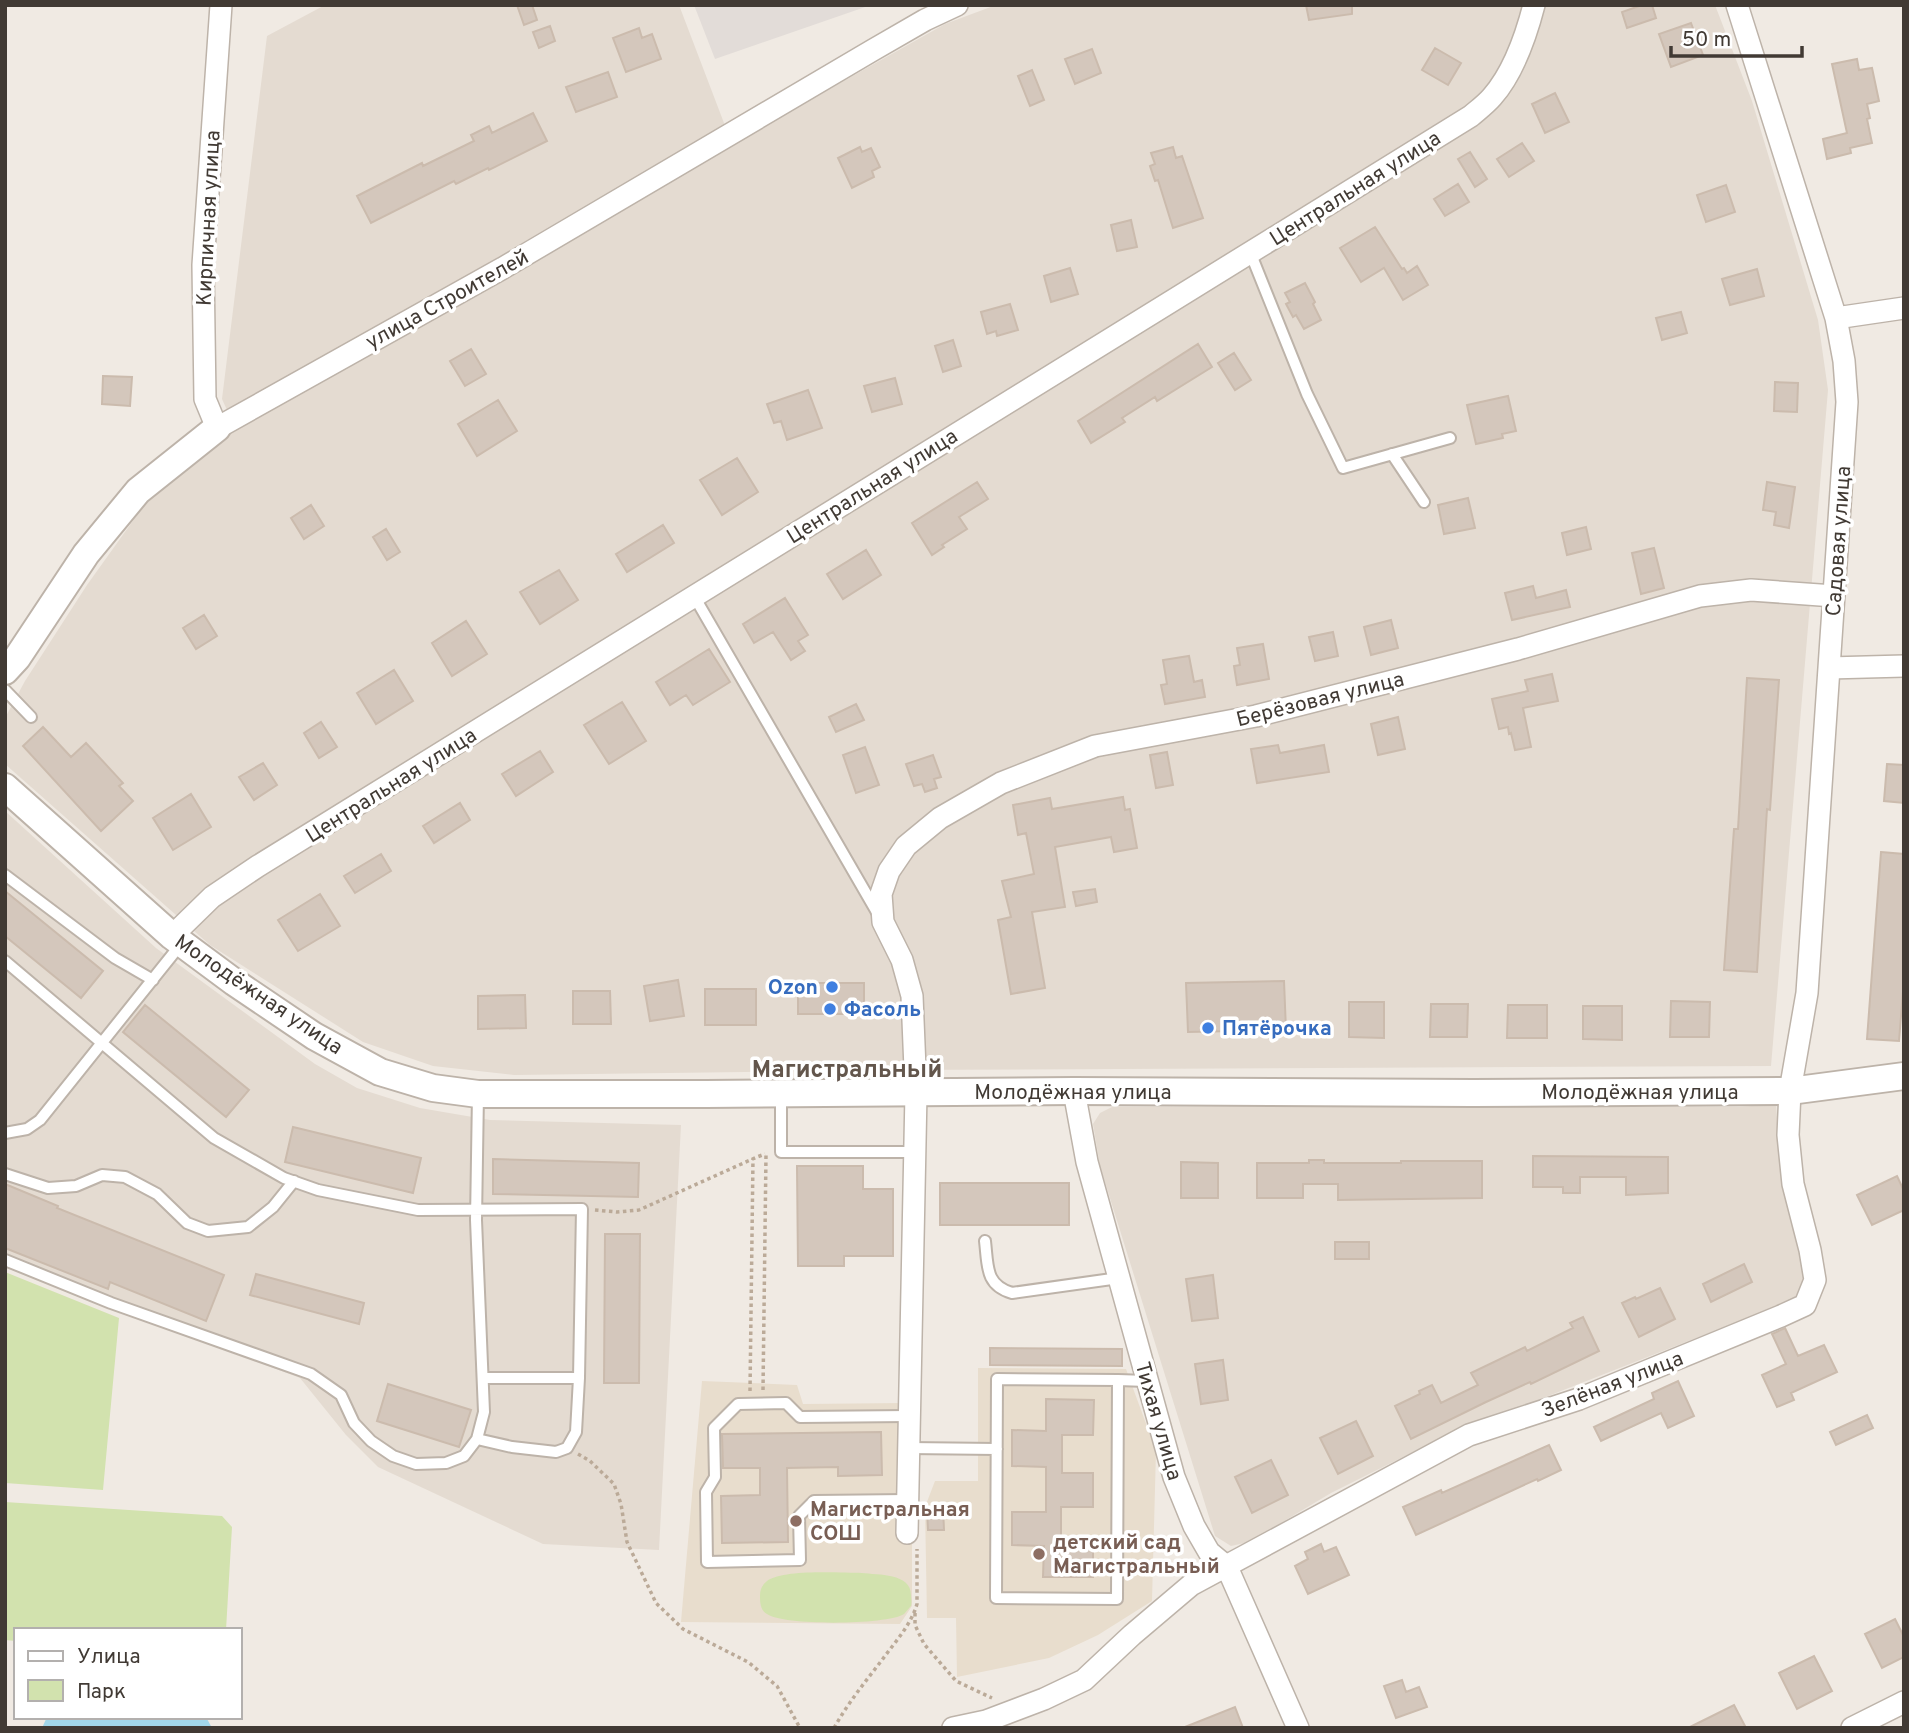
<svg xmlns="http://www.w3.org/2000/svg" width="1909" height="1733" viewBox="0 0 1909 1733" font-family="Overpass,sans-serif">
	<style>
		.residential { fill: #e4dbd1 }
		.industrial { fill: #e2dcd8 }
		.education { fill: #e8ddcd }
		.green { fill: #d2e2ae }
		.water { fill: #a2d7ea }
		.building { fill: #d4c7bc; stroke: #cbbbad; stroke-width: 2 }
		.lines { fill: none; stroke-linecap: round; stroke-linejoin: round }
		.service-casing { stroke: #bdb3a9; stroke-width: 14 }
		.minor-casing { stroke: #bdb3a9; stroke-width: 24 }
		.tertiary-casing { stroke: #bdb3a9; stroke-width: 30 }
		.path { stroke: #bbaa98; stroke-width: 3.5; stroke-dasharray: 3.5 3.5; stroke-linecap: butt }
		.service { stroke: #fff; stroke-width: 10 }
		.minor { stroke: #fff; stroke-width: 21 }
		.tertiary { stroke: #fff; stroke-width: 26 }
		.shop-dot { fill: #3f7fe0; stroke: #fff; stroke-width: 2.5 }
		.education-dot { fill: #8d6e63; stroke: #fff; stroke-width: 2.5 }
		.labels { text-anchor: middle; stroke-width: 7; stroke-linejoin: round; paint-order: stroke }
		.street-label { font-size: 21px; fill: #413a34; stroke: #fff }
		.shop-label { font-size: 21px; font-weight: bold; fill: #366cbe; stroke: #fff; text-anchor: start }
		.education-label { font-size: 21px; font-weight: bold; fill: #785e54; stroke: #fff; text-anchor: start }
		.quarter-label { font-size: 24px; font-weight: bold; fill: #63564c; stroke: #fff }
	</style>
	<rect width="100%" height="100%" fill="#f0eae3"/>
	<path class="residential" d="M325,5H679L732,144L945,24L996,5H1715L1752,101L1818,320L1828,390L1771,1066L886,1070L514,1075L433,1066L363,1042L210,945L5,764V718L25,681L87,585L145,504L235,428L222,399L267,36Z
		M5,811L156,948L315,1064L357,1088L420,1108L490,1120L681,1125L659,1550L543,1544L378,1467L346,1435L300,1378L5,1265Z
		M1776,1104L1781,1174L1794,1226L1805,1284L1793,1300L1533,1402L1459,1429L1331,1493L1249,1542L1231,1546L1215,1536L1100,1166L1093,1124L1100,1113L1112,1107H1740Z"/>
	<path class="industrial" d="M694,5H871L715,59Z"/>
	<path class="education" d="M978,1368L1126,1369L1156,1451L1152,1601L1098,1635L1049,1658L957,1677L956,1618H927L925,1507L935,1481H978Z
		M702,1381L797,1385L803,1404L904,1403L901,1542L912,1543V1606L900,1624L681,1622Z"/>
	<path class="green" d="M5,1272L119,1318L103,1490L5,1483Z
		M5,1502L222,1516L232,1527L226,1630H16V1641L5,1640Z
		M862,1573C878,1575 911,1573 911,1595C911,1598 912,1602 911,1606C910,1607 905,1613 904,1614C888,1625 783,1626 767,1614C760,1610 760,1602 760,1595C760,1590 762,1585 767,1581C784,1569 840,1573 862,1573Z"/>
	<path class="water" d="M47,1717H206L212,1728H42Z"/>
	<path class="building" d="M517,5H532L537,20L524,25Z
		M1306,5H1352V14L1309,20Z
		M1642,5H1652L1656,18L1627,28L1622,12Z
		M1691,23L1703,55L1671,67L1659,34Z
		M550,26L555,41L539,48L533,32Z
		M639,28L642,38L652,34L661,59L626,72L613,38Z
		M1435,48L1461,63L1448,85L1422,70Z
		M1092,49L1101,73L1075,84L1065,59Z
		M1857,59L1859,70L1872,68L1879,101L1867,104L1870,118L1867,119L1872,143L1850,148L1851,153L1827,159L1823,139L1847,133L1832,64Z
		M1032,70L1044,100L1030,106L1018,76Z
		M608,72L617,97L576,112L566,87Z
		M1555,93L1569,122L1545,133L1532,104Z
		M533,113L547,141L489,170L488,168L456,184L454,181L371,223L357,196L422,163L423,166L474,141L471,135L489,126L492,133Z
		M1522,143L1534,161L1509,177L1497,159Z
		M860,147L862,152L871,148L880,167L872,171L874,177L852,188L838,158Z
		M1173,147L1176,158L1182,156L1203,218L1173,228L1158,180L1155,181L1150,166L1155,164L1151,153Z
		M1470,152L1487,179L1475,187L1458,159Z
		M1458,184L1469,202L1445,216L1434,199Z
		M1726,185L1735,212L1706,222L1697,195Z
		M1131,220L1137,247L1117,251L1111,225Z
		M1375,227L1402,269L1404,268L1407,273L1417,266L1428,285L1403,300L1384,268L1361,282L1340,248Z
		M1070,268L1078,294L1051,302L1044,276Z
		M1757,269L1764,296L1730,305L1722,279Z
		M1305,283L1315,302L1313,304L1321,320L1304,329L1296,315L1293,317L1286,304L1290,302L1285,293Z
		M1010,304L1018,330L997,336L996,331L987,334L981,312Z
		M1681,312L1687,333L1662,340L1656,318Z
		M953,340L961,366L943,372L935,346Z
		M1198,344L1212,367L1157,401L1155,397L1122,418L1125,422L1091,443L1078,421Z
		M471,349L486,374L465,386L450,361Z
		M1234,353L1251,380L1235,390L1218,363Z
		M103,376L132,377L130,406L102,404Z
		M895,378L902,404L872,412L864,386Z
		M1775,382L1798,383L1797,412L1774,411Z
		M808,390L822,428L787,440L781,421L774,423L767,404Z
		M1508,396L1516,431L1502,434L1503,438L1476,444L1467,405Z
		M498,400L517,431L477,456L458,424Z
		M737,458L758,492L722,515L700,480Z
		M977,482L988,499L959,517L967,529L942,545L944,547L932,555L912,523Z
		M1767,482L1795,487L1789,528L1774,525L1776,512L1763,510Z
		M1468,498L1475,528L1444,534L1438,505Z
		M311,505L324,526L304,539L291,518Z
		M663,525L674,543L627,572L616,554Z
		M1586,527L1591,549L1567,555L1562,533Z
		M386,529L400,552L387,560L373,537Z
		M1654,548L1664,588L1641,594L1632,553Z
		M866,550L881,575L843,599L827,574Z
		M559,570L578,600L540,624L520,592Z
		M1533,586L1536,598L1566,590L1570,607L1512,620L1505,593Z
		M785,598L808,635L798,641L805,651L791,660L773,632L754,643L743,624Z
		M204,615L217,636L196,649L183,628Z
		M1391,620L1398,648L1371,655L1364,627Z
		M466,621L487,654L452,676L432,643Z
		M1333,632L1338,656L1315,661L1309,637Z
		M1263,644L1269,679L1237,685L1234,666L1240,665L1237,648Z
		M709,649L730,682L693,705L686,695L670,705L656,682Z
		M1189,656L1194,682L1202,680L1205,697L1165,704L1161,685L1167,684L1163,660Z
		M394,670L413,701L376,724L357,693Z
		M1552,674L1558,701L1523,708L1531,747L1515,750L1511,733L1509,734L1508,727L1499,729L1492,699L1528,691L1525,680Z
		M1747,678L1779,680L1770,810L1767,809L1757,972L1724,970L1734,829H1738Z
		M622,702L646,741L609,764L584,725Z
		M856,704L864,720L836,732L829,717Z
		M1398,717L1405,749L1378,755L1371,724Z
		M321,722L337,747L319,758L304,733Z
		M43,727L71,757L86,743L123,783L119,786L133,801L101,831L23,746Z
		M1278,745L1280,753L1324,745L1329,772L1257,783L1251,749Z
		M865,747L879,785L856,793L843,755Z
		M540,751L553,772L516,796L502,774Z
		M1167,752L1173,785L1156,788L1150,755Z
		M933,755L941,777L934,779L937,788L925,792L922,784L914,786L906,764Z
		M263,763L277,785L254,800L239,777Z
		M1887,764L1904,765V803L1884,801Z
		M191,794L211,827L173,850L153,818Z
		M1123,797L1125,810L1130,809L1137,848L1114,852L1111,837L1055,847L1065,907L1032,912L1045,988L1011,994L998,920L1011,917L1002,881L1034,874L1026,833L1018,835L1013,805L1050,798L1052,809Z
		M460,803L470,820L434,843L423,826Z
		M1881,852L1904,854V979L1899,1041L1867,1039Z
		M381,854L391,871L355,893L344,876Z
		M1095,889L1097,902L1076,906L1073,892Z
		M5,891L103,971L81,998L5,936Z
		M320,894L340,926L298,951L278,920Z
		M678,980L684,1016L650,1021L644,986Z
		M1284,981L1286,1030L1188,1032L1186,983Z
		M798,983H864V1014H798Z
		M705,989H756V1025H705Z
		M573,991H610L611,1024H573Z
		M525,995L526,1028L478,1029V996Z
		M1671,1001L1710,1002L1709,1037H1670Z
		M1349,1002H1384V1038L1349,1037Z
		M1431,1004H1468L1467,1037H1430Z
		M145,1005L249,1090L226,1117L123,1032Z
		M1508,1005H1547V1038H1507Z
		M1583,1006H1622V1040L1583,1039Z
		M293,1127L421,1158L413,1193L285,1162Z
		M1533,1156L1668,1157V1193L1626,1195V1177H1580V1193H1563V1187H1533Z
		M493,1159L639,1163L638,1197L493,1194Z
		M1309,1160H1324V1163H1401V1161H1482V1198L1338,1200V1184H1303V1198H1257V1163H1309Z
		M1181,1162L1218,1163V1198H1181Z
		M797,1166H863V1189H893V1256H844V1266H798Z
		M1897,1176L1904,1191V1210L1872,1225L1857,1195Z
		M940,1183H1069V1225H940Z
		M5,1184L58,1206L57,1208L224,1275L206,1321L110,1282L108,1289L5,1248Z
		M605,1234H640L639,1383H604Z
		M1335,1242H1369V1259H1335Z
		M1744,1264L1752,1282L1711,1302L1703,1284Z
		M256,1274L364,1303L359,1324L250,1295Z
		M1213,1275L1218,1318L1192,1321L1186,1279Z
		M1660,1288L1675,1319L1639,1337L1622,1303L1635,1297L1636,1299Z
		M1583,1317L1599,1351L1531,1384L1530,1382L1486,1402L1411,1439L1395,1406L1420,1394L1419,1391L1432,1385L1441,1403L1478,1385L1471,1373L1525,1347L1527,1351L1573,1328L1570,1323Z
		M1785,1328L1798,1356L1824,1345L1837,1372L1791,1393L1794,1400L1777,1407L1762,1375L1786,1364L1772,1334Z
		M990,1348L1122,1349V1366L990,1365Z
		M1223,1360L1228,1400L1201,1404L1195,1364Z
		M1678,1381L1694,1416L1668,1428L1661,1413L1601,1441L1594,1427L1654,1399L1652,1393Z
		M388,1384L471,1410L459,1447L377,1421Z
		M1046,1399L1094,1400L1093,1435H1062V1473H1093V1507H1061V1544H1093V1577H1043L1044,1546L1012,1545V1512H1046V1467L1012,1466V1430L1046,1431Z
		M1867,1415L1873,1428L1836,1445L1830,1432Z
		M1356,1421L1373,1456L1338,1474L1320,1438Z
		M881,1432L882,1475L838,1476V1467L787,1468L788,1542L722,1543L721,1496L760,1495V1468H723L722,1434Z
		M1549,1445L1561,1470L1538,1481L1537,1479L1416,1535L1403,1507L1441,1490L1442,1493Z
		M1271,1460L1288,1495L1252,1513L1235,1477Z
		M943,1508L944,1530H928L927,1509Z
		M1321,1544L1324,1552L1336,1547L1349,1575L1308,1594L1295,1566L1308,1559L1305,1552Z
		M1895,1619L1904,1637V1657L1882,1668L1865,1634Z
		M1814,1656L1832,1691L1797,1709L1779,1673Z
		M1402,1680L1406,1692L1419,1687L1427,1707L1396,1718L1384,1686Z
		M1734,1705L1746,1728H1688Z
		M1235,1707L1243,1728H1185V1727Z"/>
	<g class="lines">
		<g class="service-casing">
			<path id="service" d="M1250,252L1307,394L1343,468L1450,438
				M1392,454L1424,502
				M694,596L878,914
				M5,690L31,717
				M5,875L115,958L153,980
				M5,961L214,1138L284,1178L318,1190L418,1210L582,1209L579,1378H483
				M781,1094V1152H914
				M5,1133L27,1129L40,1120L181,944
				M5,1174L48,1188L76,1186L102,1175L125,1177L157,1194L187,1223L208,1231L248,1227L273,1207L294,1181
				M985,1241C988,1266 985,1285 1012,1293L1119,1278
				M5,1260L111,1303L311,1374L341,1395L354,1423L371,1441L393,1456L416,1464L446,1463L464,1456L477,1439L484,1412L476,1220L478,1094
				M1118,1380L1117,1599L996,1598L997,1379L1118,1380L1147,1381
				M477,1439L512,1447L556,1452L567,1448L576,1432L579,1378
				M908,1448L997,1449
				M907,1500L814,1501L799,1516L800,1560L707,1562L706,1492L715,1477L714,1428L738,1404L786,1403L800,1417L909,1416"/>
		</g>
		<g class="minor-casing">
			<path id="minor" d="M221,5L203,265L205,399L217,428L503,268L873,50L925,20L957,5
				M1836,318L1904,308
				M1829,668L1904,666
				M172,936L212,897L258,866L1471,116C1478,110 1486,104 1492,97C1514,72 1526,36 1534,5
				M1074,1091L1087,1162L1174,1477L1194,1526L1209,1552L1227,1567L1298,1728
				M907,1533L916,1093L912,996L902,960L883,922L881,894L889,871L906,846L940,818L1001,783L1095,746L1256,716L1518,649L1700,596L1751,590L1834,596
				M953,1728L986,1721L1044,1699L1084,1680L1132,1635L1191,1585L1469,1435L1579,1399L1781,1316L1805,1305L1815,1280L1810,1250L1793,1184L1788,1135L1790,1091L1807,993L1847,402L1844,361L1836,318L1737,5
				M1852,1728L1904,1702"/>
		</g>
		<g class="tertiary-casing">
			<path id="tertiary" d="M5,671L17,658L86,554L138,491L217,428
				M5,787L172,936L234,982L314,1036L380,1072L433,1088L478,1094H706L1074,1091L1473,1093L1790,1091L1904,1076"/>
		</g>
		<path class="path" d="M595,1210L617,1212L639,1210L757,1157L765,1154
			M763,1390L766,1154
			M750,1391L753,1158
			M578,1454L590,1461L614,1484L621,1504L627,1542L656,1603L683,1629L748,1662L777,1686L800,1728
			M915,1613V1625L924,1644L956,1681L992,1698
			M834,1728C848,1703 865,1682 882,1660C895,1642 911,1625 917,1604V1549"/>
		<use href="#service" class="service"/>
		<use href="#minor" class="minor"/>
		<use href="#tertiary" class="tertiary"/>
	</g>
	<g class="shop-dot">
		<circle cx="832" cy="987" r="7"/>
		<circle cx="830" cy="1009" r="7"/>
		<circle cx="1208" cy="1028" r="7"/>
	</g>
	<g class="education-dot">
		<circle cx="796" cy="1521" r="7"/>
		<circle cx="1039" cy="1554" r="7"/>
	</g>
	<g class="labels">
		<g class="street-label">
			<text transform="translate(1355 188) rotate(-32)" y="7">Центральная улица</text>
			<text transform="translate(208 218) rotate(-87)" y="7">Кирпичная улица</text>
			<text transform="translate(447 299) rotate(-29)" y="7">улица Строителей</text>
			<text transform="translate(872 486) rotate(-32)" y="7">Центральная улица</text>
			<text transform="translate(1838 541) rotate(-86)" y="7">Садовая улица</text>
			<text transform="translate(1320 699) rotate(-14)" y="7">Берёзовая улица</text>
			<text transform="translate(391 785) rotate(-32)" y="7">Центральная улица</text>
			<text transform="translate(259 994) rotate(34)" y="7">Молодёжная улица</text>
			<text x="1073" y="1099">Молодёжная улица</text>
			<text x="1640" y="1099">Молодёжная улица</text>
			<text transform="translate(1612 1384) rotate(-21)" y="7">Зелёная улица</text>
			<text transform="translate(1159 1421) rotate(74)" y="7">Тихая улица</text>
		</g>
		<g class="shop-label">
			<text x="818" y="994" text-anchor="end">Ozon</text>
			<text x="844" y="1016">Фасоль</text>
			<text x="1222" y="1035">Пятёрочка</text>
		</g>
		<g class="education-label">
			<text x="810" y="1516">Магистральная<tspan x="810" dy="24">СОШ</tspan></text>
			<text x="1053" y="1549">детский сад<tspan x="1053" dy="24">Магистральный</tspan></text>
		</g>
		<g class="quarter-label">
			<text x="847" y="1077">Магистральный</text>
		</g>
	</g>
	<rect width="1909" height="1733" fill="none" stroke="#413a34" stroke-width="14"/>
	<rect x="14" y="1628" width="228" height="91" fill="#ffffff" stroke="#b3b0ae" stroke-width="2"/>
	<rect x="28" y="1651" width="35" height="10" fill="#ffffff" stroke="#b3b0ae" stroke-width="2"/>
	<text x="77" y="1663" font-size="21" fill="#413a34">Улица</text>
	<rect x="28" y="1680" width="35" height="21" fill="#d2e2ae" stroke="#b3b0ae" stroke-width="2"/>
	<text x="77" y="1698" font-size="21" fill="#413a34">Парк</text>
	<path d="M1671 46v10h131v-10" fill="none" stroke="#413a34" stroke-width="3.5"/>
	<text x="1682" y="46" font-size="21" fill="#413a34" stroke="#ffffff" stroke-width="5" paint-order="stroke">50 m</text>
</svg>
